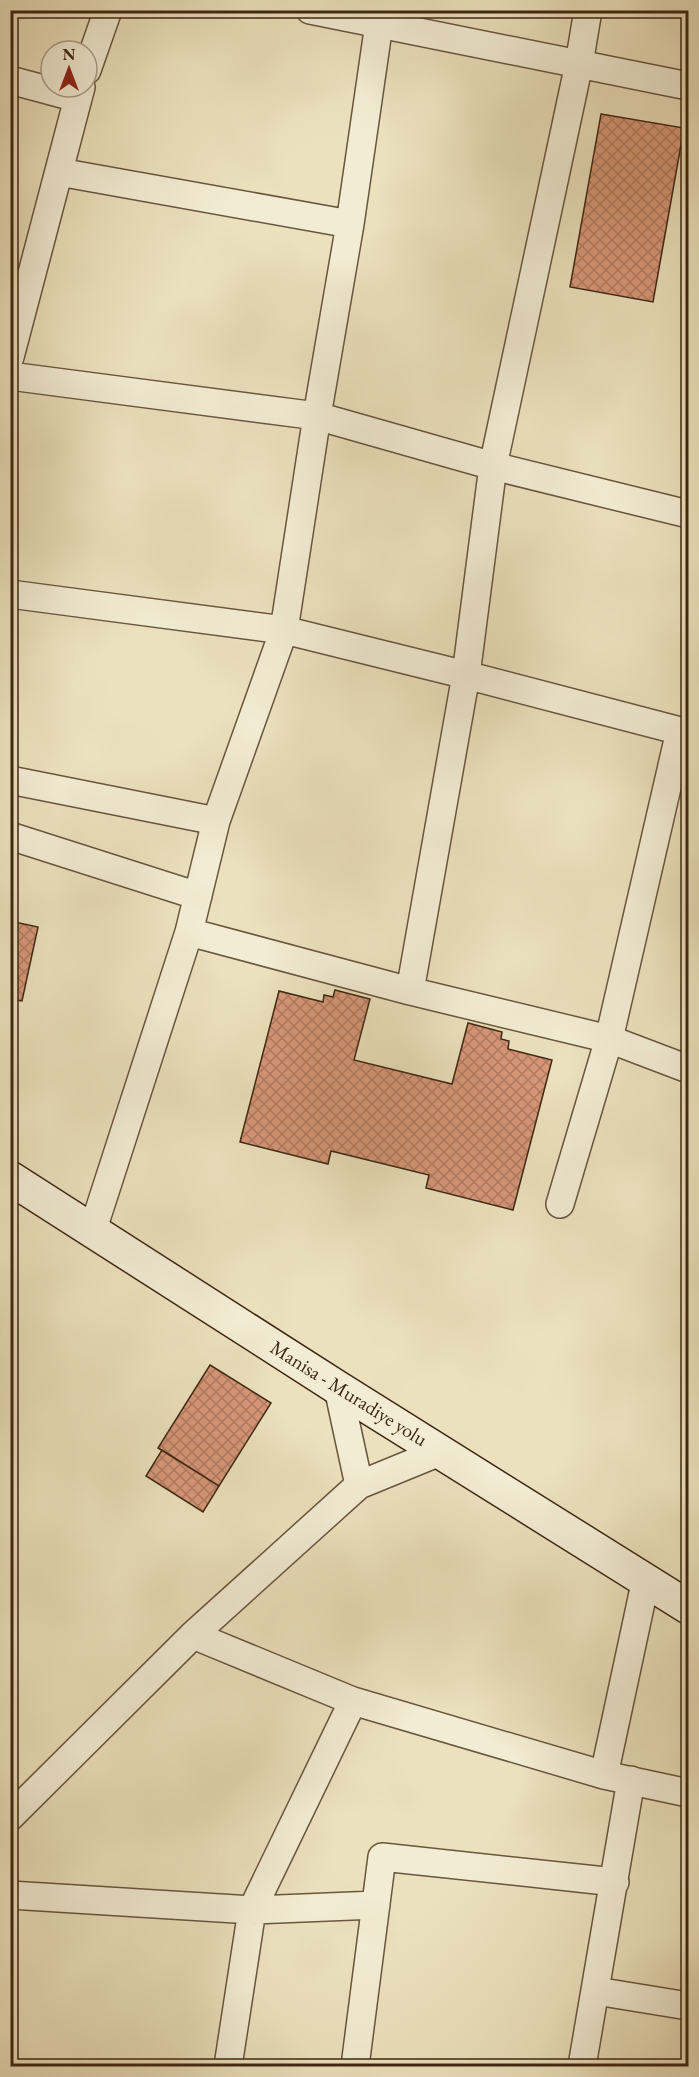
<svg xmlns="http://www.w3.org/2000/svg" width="699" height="2077" viewBox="0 0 699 2077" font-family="'EB Garamond',serif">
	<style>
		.building { fill: url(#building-cross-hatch); stroke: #3e2713; stroke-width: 1.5 }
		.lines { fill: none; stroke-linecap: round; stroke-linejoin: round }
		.street-casing { stroke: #69563e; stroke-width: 30 }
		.secondary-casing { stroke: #3e2713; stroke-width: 36 }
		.street { stroke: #f2ecd4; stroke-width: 27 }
		.secondary { stroke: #f2ecd4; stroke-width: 33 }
		.labels { text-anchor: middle; stroke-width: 4.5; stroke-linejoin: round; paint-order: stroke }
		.street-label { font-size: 20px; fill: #3e2713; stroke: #f2ecd4 }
	</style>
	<defs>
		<pattern id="building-cross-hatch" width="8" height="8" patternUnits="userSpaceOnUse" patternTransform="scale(1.5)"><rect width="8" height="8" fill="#d79778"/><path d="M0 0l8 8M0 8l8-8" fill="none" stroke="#b07b61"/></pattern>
	</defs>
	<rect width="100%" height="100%" fill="#ebe1bd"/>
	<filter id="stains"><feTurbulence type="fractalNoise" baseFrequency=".00333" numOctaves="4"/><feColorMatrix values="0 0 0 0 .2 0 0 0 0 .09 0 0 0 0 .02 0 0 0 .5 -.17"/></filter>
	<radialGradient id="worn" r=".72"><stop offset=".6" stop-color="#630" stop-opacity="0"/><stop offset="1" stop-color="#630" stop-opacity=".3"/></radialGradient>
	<path class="building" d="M601,114L684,128L653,302L570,287Z
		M10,921L38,927L22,1001L10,999Z
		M335,990L370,999L354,1060L452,1084L468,1023L502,1032L501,1039L509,1041L508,1049L552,1060L513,1210L426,1188L429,1175L331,1151L328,1164L240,1142L279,991L323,1002L324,995L333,997Z
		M210,1365L271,1403L219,1486L158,1448Z
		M162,1450L219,1486L203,1512L146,1476Z"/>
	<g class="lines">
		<g class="street-casing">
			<path id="street" d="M310,10L688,86
				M87,70L108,10
				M10,80L77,98
				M59,172L350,224
				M10,357L81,87
				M10,376L317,416L493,466L688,514
				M10,594L284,630L466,675L688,733
				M10,780L216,821
				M10,836L198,896
				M189,932L410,991L609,1039L688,1069
				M410,991L466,675L493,466L579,64L588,10
				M560,1204L609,1039L680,731
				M93,1229L189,932L216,821L284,630L317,416L350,224L381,10
				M338,1388L359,1485
				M193,1635L353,1701L604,1775L688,1793
				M604,1775L646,1579
				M10,1817L193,1635L359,1485L442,1451
				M10,1895L252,1910L376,1905
				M596,1991L688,2006
				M228,2066L252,1910L353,1701
				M355,2066L382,1857L615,1882
				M582,2066L631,1780"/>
		</g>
		<g class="secondary-casing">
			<path id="secondary" d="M10,1178L338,1388L688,1607"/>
		</g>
		<use href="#street" class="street"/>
		<use href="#secondary" class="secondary"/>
	</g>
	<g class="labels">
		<g class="street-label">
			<text transform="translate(349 1393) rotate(32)" y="7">Manisa - Muradiye yolu</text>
		</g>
	</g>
	<rect width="699" height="2077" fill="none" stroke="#ebe1bd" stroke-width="36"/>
	<rect x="12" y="12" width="675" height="2053" fill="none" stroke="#3e2713" stroke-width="3"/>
	<rect x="18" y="18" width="663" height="2041" fill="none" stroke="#3e2713" stroke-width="1.5"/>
	<g transform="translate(69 69)"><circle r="28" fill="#f2ecd4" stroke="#aa9d87" stroke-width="1.5"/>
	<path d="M0-4.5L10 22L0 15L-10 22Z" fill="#8f2418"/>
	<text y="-9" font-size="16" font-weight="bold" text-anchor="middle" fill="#3e2713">N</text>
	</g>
	<rect width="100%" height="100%" filter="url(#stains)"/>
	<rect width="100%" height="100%" fill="url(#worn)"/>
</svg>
